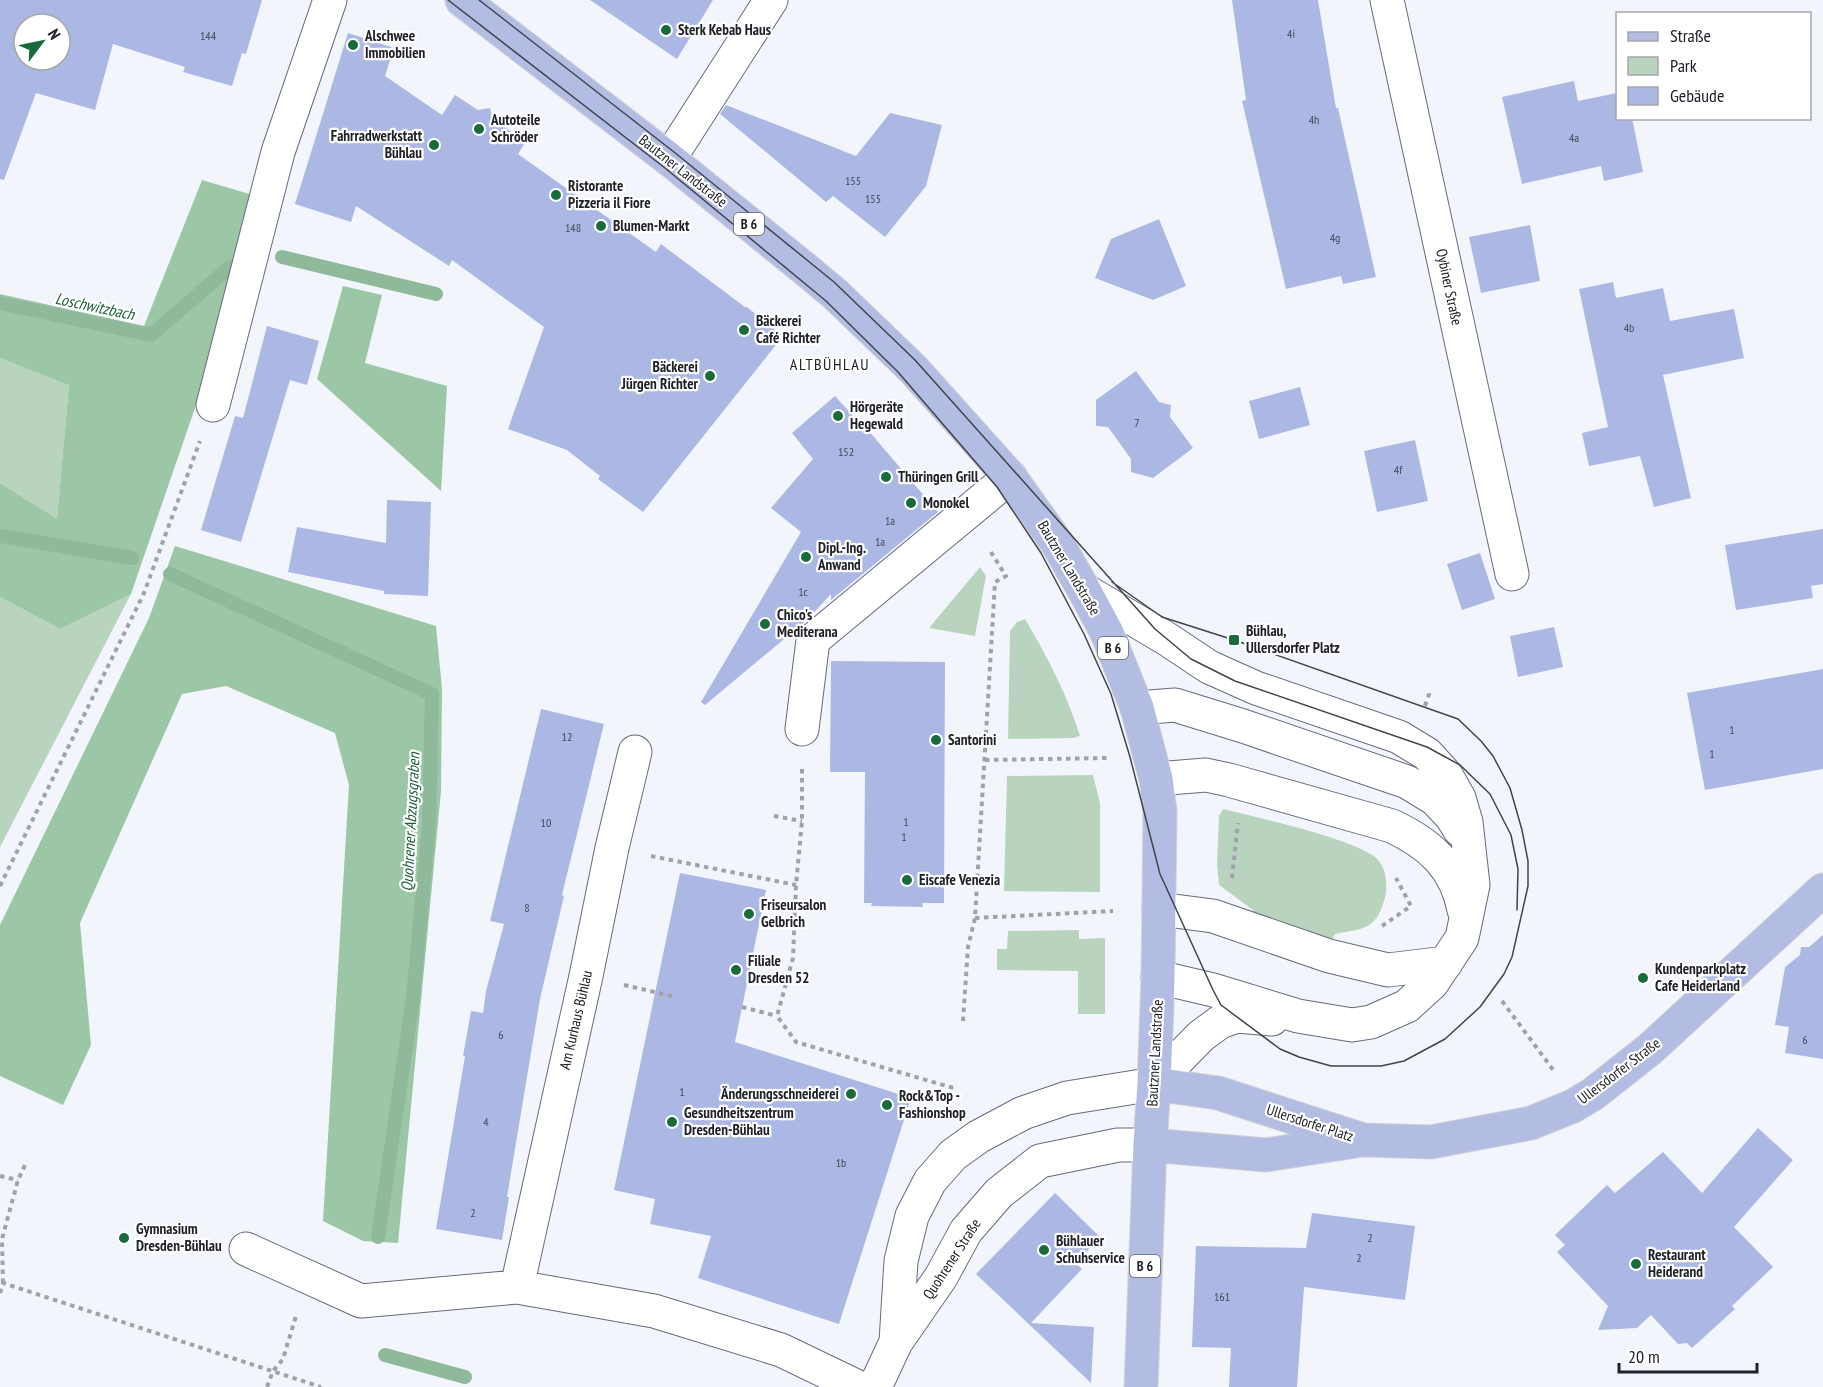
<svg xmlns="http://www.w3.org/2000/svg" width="1823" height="1387" viewBox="0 0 1823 1387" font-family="'PT Sans Narrow',sans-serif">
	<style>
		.green { fill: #b8d4bf }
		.forest { fill: #9bc7a7 }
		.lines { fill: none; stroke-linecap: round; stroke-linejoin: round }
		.stream { stroke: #8eb99a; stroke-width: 14 }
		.building { fill: #acb8e4; fill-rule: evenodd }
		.minor-casing { stroke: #666b7c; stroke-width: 35 }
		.major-casing { stroke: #d2d3d4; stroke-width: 35 }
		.path { stroke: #a0a2aa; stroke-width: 4; stroke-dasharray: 4.5 4.5; stroke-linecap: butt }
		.minor { stroke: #fff; stroke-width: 33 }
		.major { stroke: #b3bce3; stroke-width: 33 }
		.tram { stroke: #42444b; stroke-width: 1.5 }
		.poi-dot { fill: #196b3c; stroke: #fff; stroke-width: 2 }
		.labels { text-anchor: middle; stroke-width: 4.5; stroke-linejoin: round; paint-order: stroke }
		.number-label { font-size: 12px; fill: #434858 }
		.shield { fill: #fff; stroke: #636469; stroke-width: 1.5 }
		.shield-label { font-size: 14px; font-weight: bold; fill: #202229 }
		.poi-label { font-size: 15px; font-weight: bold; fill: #202229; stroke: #fff; text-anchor: start }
		.street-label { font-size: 15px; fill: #202229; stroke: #fff }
		.water-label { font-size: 16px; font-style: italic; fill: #1c6038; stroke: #fff }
		.neighbourhood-label { font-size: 16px; letter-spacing: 1.5px; fill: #202229; stroke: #fff }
	</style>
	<rect width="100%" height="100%" fill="#f3f5fd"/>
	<path class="green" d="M0,358L69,384L57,520L0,483Z
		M980,567L986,576L975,636L929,628Z
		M131,594L0,847V597L60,629Z
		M1025,619C1047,656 1067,694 1080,736L1073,738L1008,739L1010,631L1017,622Z
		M1093,775L1100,803V892L1004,891L1007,776Z
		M1223,809C1254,817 1363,840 1379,861C1387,871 1388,889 1384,901C1376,930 1361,929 1335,934L1331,942L1253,917V910L1219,885L1217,864L1219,816Z
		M1079,930V939L1105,938V1014H1078V971L997,970V949H1007L1008,931Z"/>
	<path class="forest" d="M202,180L253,195L206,376L131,594L60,629L0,597V483L57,519L69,385L0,358V294L144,326Z
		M343,286L382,295L365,363L447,386L441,491L317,379Z
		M175,546L436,626L442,689L441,791L398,1243L363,1241L323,1221L349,785L335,733L226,686L182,694L80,923L91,1045L63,1105L0,1076V925L149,618Z"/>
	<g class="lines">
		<path class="stream" d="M282,257L436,294
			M0,303L151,335L231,266
			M0,536L132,558
			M170,574L432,694L429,823L413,998L378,1237
			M385,1355L465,1377"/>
	</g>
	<path class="building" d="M0,0H262L246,54L242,53L232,86L183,72L185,67L113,44L95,110L36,93L4,180L0,179ZM24,24H60V60H24Z
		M590,0H713L677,59Z
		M1232,0H1318L1336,108H1338L1376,277L1343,284L1341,276L1286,289L1242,101L1246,100Z
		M348,33L394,48L385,76L442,115L455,95L478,110L490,108L493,120L526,141L518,154L656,252L661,244L745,307H747L783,336L643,512L598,479L600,476L567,450L508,429L544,327L452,260L449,266L356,206L351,222L295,204Z
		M1574,81L1578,101L1617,93V118H1632L1643,172L1604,181L1601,166L1522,184L1502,97Z
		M726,105L856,156L890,113L942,125L926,186L885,237L833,196L826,202L720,114Z
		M1159,219L1186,286L1153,300L1095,278L1111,239Z
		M1530,225L1540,281L1481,293L1469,237Z
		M1613,282L1616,298L1663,288L1670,321L1734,309L1744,358L1663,375L1691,498L1654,507L1640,456L1589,466L1582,433L1608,427L1579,289Z
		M267,326L319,341L307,385L290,380L241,542L201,530L235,416L243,418Z
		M1136,371L1159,402L1171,405L1170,417L1193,448L1153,478L1131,472V459L1108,427L1096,426V400Z
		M1300,387L1310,425L1259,439L1249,401Z
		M835,396L854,417L856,416L938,512L831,600V594L807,620L705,705L701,702L801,532L771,508L813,459L792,433Z
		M1415,440L1428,501L1377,512L1364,451Z
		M387,500L431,502L428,596L384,594V591L288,572L297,527L386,543Z
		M1823,529V584L1811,586L1813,598L1736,610L1725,545Z
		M1480,553L1495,599L1462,610L1447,564Z
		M1554,627L1563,667L1518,677L1510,636Z
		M831,661L945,662L944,903H922L923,907L871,906L872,903H864L865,772H830Z
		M1823,669V769L1705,790L1687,693Z
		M541,709L604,724L562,895L564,896L540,999L507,1197H509L502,1240L436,1229L465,1056H463L471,1011L483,1013L486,991L504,924L490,921Z
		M680,873L766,890L735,1042L911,1098L839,1324L698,1278L711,1236L650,1224L655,1199L614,1190Z
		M1823,935V1059L1785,1053L1789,1027L1775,1025L1785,967L1800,955L1801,947H1809Z
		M1758,1128L1793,1160L1734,1227L1773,1267L1732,1306L1735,1309L1692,1348L1687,1343L1678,1344L1651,1315L1637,1328L1598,1330L1608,1306L1557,1252L1565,1245L1555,1235L1607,1185L1615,1193L1663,1152L1702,1193Z
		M1055,1193L1100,1237L1076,1263L1082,1269L1031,1323L1094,1327L1091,1383L976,1274Z
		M1312,1213L1415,1226L1405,1300L1304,1287L1297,1387H1229L1231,1348L1192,1347L1196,1246L1306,1248Z"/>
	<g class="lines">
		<g class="minor-casing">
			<path id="minor" d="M1387,0L1512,574
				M669,159L771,0
				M213,405L278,152L330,0
				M1084,590L1167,639L1209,667L1256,688L1399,737L1427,754L1446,775L1459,798L1466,822L1473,885L1462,938L1432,983L1407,1006L1371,1022L1352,1025L1298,1016L1213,990L1158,977
				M1137,708L1175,705L1243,726L1407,782L1435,799L1452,817L1460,830
				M802,729L813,640L1010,477
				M1156,779L1206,775L1229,780L1392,826C1430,844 1456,867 1464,910
				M1159,909L1213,916L1329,956L1388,970L1446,963
				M246,1249L361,1301L517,1287L654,1311L781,1350L858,1387
				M517,1287L586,976L612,848L635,752
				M896,1342L901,1261L912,1216L930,1181L953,1155L978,1137L1023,1113L1067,1098L1154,1084L1201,1036L1220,1022L1237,1016L1272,1019
				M875,1387L896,1342L941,1277L966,1231L999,1193L1040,1161L1118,1145H1150"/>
		</g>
		<g class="major-casing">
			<path id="major" d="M462,0L669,159L805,269L835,294L913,369L1010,477L1057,543L1084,590L1107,633L1137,708L1156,779L1160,811L1158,977L1154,1084L1150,1145L1141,1387
				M1154,1084L1218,1093L1363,1140L1431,1142L1531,1123L1573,1106L1593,1094L1650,1049L1823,890
				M1150,1145L1266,1155L1356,1141"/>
		</g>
		<path class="path" d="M1425,706L1429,694V689
			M985,760L1107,758
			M802,769V821L796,885L793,958L777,1016L796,1042L957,1089
			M774,816L802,821
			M651,856L796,885
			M1232,878L1238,823
			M0,886L144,593L200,441
			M975,918L1113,911
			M1382,926L1411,906L1396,878
			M624,985L676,997
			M1502,1001L1554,1071
			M742,1007L777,1016
			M963,1021L968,947L975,918L995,582L1006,576L989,549
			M0,1176L18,1180
			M3,1283L2,1239L18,1180L27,1161
			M0,1293L3,1283L321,1387
			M267,1387L273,1371L283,1359L296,1316"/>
		<use href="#minor" class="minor"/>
		<use href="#major" class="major"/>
		<path class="tram" d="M448,0L665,168L826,301L898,372L997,487L1041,553L1084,634L1111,694L1130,757L1160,874L1213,990L1221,1005L1280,1049L1299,1057L1331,1066H1381L1404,1061L1445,1039L1480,1007L1504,974L1512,957L1528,886V861L1522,830L1510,788L1493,756L1481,741L1458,719L1234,640L1162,617L1112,582
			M479,0L674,152L834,282L915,360L1155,629L1191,659L1235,681L1427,747L1460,765L1490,794L1511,835L1518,869L1517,910"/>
	</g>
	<g class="poi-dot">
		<circle cx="666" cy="30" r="6"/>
		<circle cx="353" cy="45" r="6"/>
		<circle cx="479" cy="129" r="6"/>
		<circle cx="434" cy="145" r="6"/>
		<circle cx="556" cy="195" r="6"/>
		<circle cx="601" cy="226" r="6"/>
		<circle cx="744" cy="330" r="6"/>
		<circle cx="710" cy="376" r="6"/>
		<circle cx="838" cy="416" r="6"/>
		<circle cx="886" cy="477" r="6"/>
		<circle cx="911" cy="503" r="6"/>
		<circle cx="806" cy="557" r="6"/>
		<circle cx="765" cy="624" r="6"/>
		<rect x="1228" y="634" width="12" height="12" rx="3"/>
		<circle cx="936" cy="740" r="6"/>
		<circle cx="907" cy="880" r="6"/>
		<circle cx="749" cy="914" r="6"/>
		<circle cx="736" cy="970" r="6"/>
		<circle cx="1643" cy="978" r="6"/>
		<circle cx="851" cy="1094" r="6"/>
		<circle cx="887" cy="1105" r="6"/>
		<circle cx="672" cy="1122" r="6"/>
		<circle cx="124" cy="1238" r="6"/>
		<circle cx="1044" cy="1250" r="6"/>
		<circle cx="1636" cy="1264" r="6"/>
	</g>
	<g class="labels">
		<g class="number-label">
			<text x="1291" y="38">4i</text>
			<text x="208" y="40">144</text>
			<text x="1314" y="124">4h</text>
			<text x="1574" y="142">4a</text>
			<text x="853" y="185">155</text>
			<text x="873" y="203">155</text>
			<text x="573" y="232">148</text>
			<text x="1335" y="242">4g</text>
			<text x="1629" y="332">4b</text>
			<text x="1137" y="427">7</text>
			<text x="846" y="456">152</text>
			<text x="1398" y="474">4f</text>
			<text x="890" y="525">1a</text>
			<text x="880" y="546">1a</text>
			<text x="803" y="596">1c</text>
			<text x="1732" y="734">1</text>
			<text x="567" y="741">12</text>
			<text x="1712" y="758">1</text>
			<text x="906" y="826">1</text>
			<text x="546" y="827">10</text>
			<text x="904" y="841">1</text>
			<text x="527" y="912">8</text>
			<text x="501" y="1039">6</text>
			<text x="1805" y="1044">6</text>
			<text x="682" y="1096">1</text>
			<text x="486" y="1126">4</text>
			<text x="841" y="1167">1b</text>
			<text x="473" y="1217">2</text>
			<text x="1370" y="1242">2</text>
			<text x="1359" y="1262">2</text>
			<text x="1222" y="1301">161</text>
		</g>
		<g class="shield">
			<rect x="734" y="213" width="30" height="22" rx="4.5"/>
			<rect x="1098" y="637" width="30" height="22" rx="4.5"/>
			<rect x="1130" y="1255" width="30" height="22" rx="4.5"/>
		</g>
		<g class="shield-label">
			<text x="749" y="229">B 6</text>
			<text x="1113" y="653">B 6</text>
			<text x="1145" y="1271">B 6</text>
		</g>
		<g class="poi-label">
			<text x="678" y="35">Sterk Kebab Haus</text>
			<text x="365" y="41">Alschwee<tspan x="365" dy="17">Immobilien</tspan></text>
			<text x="491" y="125">Autoteile<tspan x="491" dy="17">Schröder</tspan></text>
			<text x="422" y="141" text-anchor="end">Fahrradwerkstatt<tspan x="422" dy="17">Bühlau</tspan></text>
			<text x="568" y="191">Ristorante<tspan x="568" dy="17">Pizzeria il Fiore</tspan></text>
			<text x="613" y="231">Blumen-Markt</text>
			<text x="756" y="326">Bäckerei<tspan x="756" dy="17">Café Richter</tspan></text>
			<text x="698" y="372" text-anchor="end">Bäckerei<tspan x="698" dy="17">Jürgen Richter</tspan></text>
			<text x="850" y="412">Hörgeräte<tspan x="850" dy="17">Hegewald</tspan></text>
			<text x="898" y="482">Thüringen Grill</text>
			<text x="923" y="508">Monokel</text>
			<text x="818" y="553">Dipl.-Ing.<tspan x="818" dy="17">Anwand</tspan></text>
			<text x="777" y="620">Chico's<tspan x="777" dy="17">Mediterana</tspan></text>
			<text x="1246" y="636">Bühlau,<tspan x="1246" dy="17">Ullersdorfer Platz</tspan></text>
			<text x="948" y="745">Santorini</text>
			<text x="919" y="885">Eiscafe Venezia</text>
			<text x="761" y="910">Friseursalon<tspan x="761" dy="17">Gelbrich</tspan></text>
			<text x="748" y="966">Filiale<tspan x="748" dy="17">Dresden 52</tspan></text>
			<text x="1655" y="974">Kundenparkplatz<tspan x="1655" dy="17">Cafe Heiderland</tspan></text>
			<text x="839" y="1099" text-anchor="end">Änderungsschneiderei</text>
			<text x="899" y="1101">Rock&amp;Top -<tspan x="899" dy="17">Fashionshop</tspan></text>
			<text x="684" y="1118">Gesundheitszentrum<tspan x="684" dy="17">Dresden-Bühlau</tspan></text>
			<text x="136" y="1234">Gymnasium<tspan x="136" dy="17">Dresden-Bühlau</tspan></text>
			<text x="1056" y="1246">Bühlauer<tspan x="1056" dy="17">Schuhservice</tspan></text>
			<text x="1648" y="1260">Restaurant<tspan x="1648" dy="17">Heiderand</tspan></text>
		</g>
		<g class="street-label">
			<text transform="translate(683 171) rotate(38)" y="5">Bautzner Landstraße</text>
			<text transform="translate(1449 287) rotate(78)" y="5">Oybiner Straße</text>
			<text transform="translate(1069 568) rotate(59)" y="5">Bautzner Landstraße</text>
			<text transform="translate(576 1020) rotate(-77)" y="5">Am Kurhaus Bühlau</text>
			<text transform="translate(1155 1053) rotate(-87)" y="5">Bautzner Landstraße</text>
			<text transform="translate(1619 1071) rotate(-37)" y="5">Ullersdorfer Straße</text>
			<text transform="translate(1310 1123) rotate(18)" y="5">Ullersdorfer Platz</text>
			<text transform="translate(952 1259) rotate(-57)" y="5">Quohrener Straße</text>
		</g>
		<g class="water-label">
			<text transform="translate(95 306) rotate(12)" y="6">Loschwitzbach</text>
			<text transform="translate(410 822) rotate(-87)" y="6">Quohrener Abzugsgraben</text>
		</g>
		<g class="neighbourhood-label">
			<text x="830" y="370">ALTBÜHLAU</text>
		</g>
	</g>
	<rect x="1616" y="12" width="195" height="108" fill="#ffffff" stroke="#a6a7a9" stroke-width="1.5"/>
	<rect x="1628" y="32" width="30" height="9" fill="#b3bce3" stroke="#a6a7a9" stroke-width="1.5"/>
	<text x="1670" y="42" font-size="18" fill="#202229">Straße</text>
	<rect x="1628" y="57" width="30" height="18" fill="#b8d4bf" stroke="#a6a7a9" stroke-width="1.5"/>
	<text x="1670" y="72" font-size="18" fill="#202229">Park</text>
	<rect x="1628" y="87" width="30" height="18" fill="#acb8e4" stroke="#a6a7a9" stroke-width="1.5"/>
	<text x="1670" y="102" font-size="18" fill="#202229">Gebäude</text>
	<g transform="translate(42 42) rotate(58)"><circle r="28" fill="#ffffff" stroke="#a6a7a9" stroke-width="1.5"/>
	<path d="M0-4.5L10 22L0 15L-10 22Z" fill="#196b3c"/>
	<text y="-9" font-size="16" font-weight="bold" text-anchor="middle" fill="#202229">N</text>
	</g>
	<path d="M1619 1363v9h138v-9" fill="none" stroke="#202229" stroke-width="3"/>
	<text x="1628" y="1363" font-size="18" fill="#202229" stroke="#ffffff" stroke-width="4.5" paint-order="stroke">20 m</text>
</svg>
